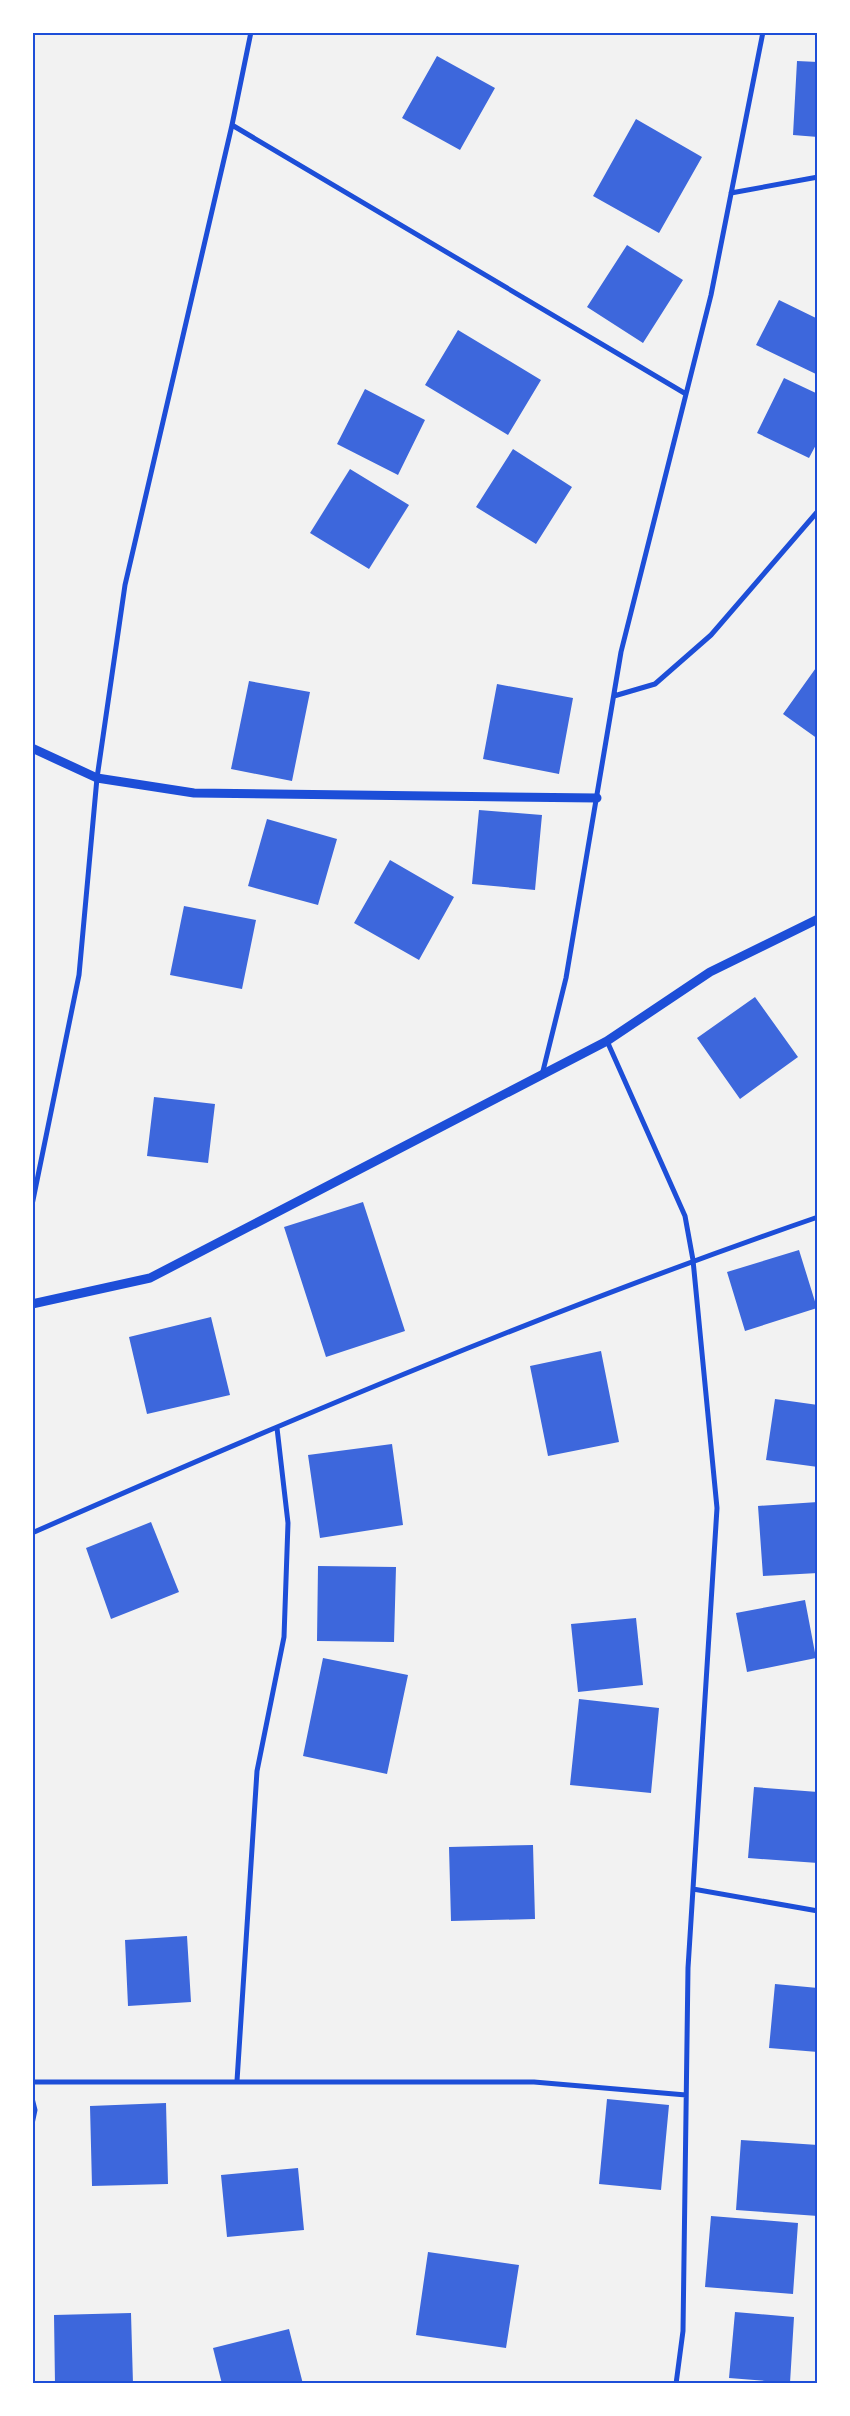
<svg xmlns="http://www.w3.org/2000/svg" width="850" height="2416" viewBox="0 0 850 2416" font-family="Barlow,sans-serif">
	<style>
		.building { fill: #3d67dc }
		.lines { fill: none; stroke-linecap: round; stroke-linejoin: round }
		.minor { stroke: #1d4ed8; stroke-width: 5 }
		.tertiary { stroke: #1d4ed8; stroke-width: 9 }
		.neatline { fill: none; stroke: #1d4ed8; stroke-width: 2 }
	</style>
	<rect width="100%" height="100%" fill="#f2f2f2"/>
	<path class="building" d="M437,56L495,88L460,150L402,118Z
		M797,61L818,62V137L793,135Z
		M636,119L702,157L659,233L593,196Z
		M627,245L683,280L643,343L587,307Z
		M779,300L818,319V375L756,345Z
		M458,330L541,380L508,435L425,385Z
		M784,378L818,394V441L809,458L757,433Z
		M365,389L425,420L398,475L337,444Z
		M513,449L572,487L536,544L476,507Z
		M350,469L409,505L369,569L310,533Z
		M818,665V739L783,714Z
		M249,681L310,692L292,781L231,769Z
		M497,684L573,698L559,774L483,759Z
		M479,810L542,815L535,890L472,884Z
		M267,819L337,839L318,905L248,886Z
		M390,860L454,897L419,960L354,923Z
		M184,906L256,920L242,989L170,975Z
		M755,997L798,1057L740,1099L697,1038Z
		M154,1097L215,1104L208,1163L147,1156Z
		M363,1202L405,1331L326,1357L284,1227Z
		M799,1250L817,1308L745,1331L727,1272Z
		M211,1317L230,1395L147,1414L129,1337Z
		M601,1351L619,1442L548,1456L530,1366Z
		M775,1399L818,1405V1467L766,1460Z
		M392,1444L403,1525L320,1538L308,1455Z
		M818,1502V1573L763,1576L758,1506Z
		M151,1522L179,1592L111,1619L86,1548Z
		M318,1566L396,1567L394,1642L317,1641Z
		M805,1600L816,1658L747,1672L736,1613Z
		M636,1618L643,1685L578,1692L571,1624Z
		M323,1658L408,1675L387,1774L303,1756Z
		M579,1699L659,1708L651,1793L570,1785Z
		M754,1787L818,1792V1863L748,1858Z
		M533,1845L535,1919L451,1921L449,1847Z
		M187,1936L191,2002L128,2006L125,1940Z
		M775,1984L818,1988V2052L769,2048Z
		M607,2099L669,2105L661,2190L599,2184Z
		M166,2103L168,2184L92,2186L90,2106Z
		M741,2140L818,2145V2216L736,2210Z
		M298,2168L304,2230L227,2237L221,2175Z
		M711,2216L798,2223L793,2294L705,2287Z
		M428,2252L519,2265L506,2348L416,2335Z
		M735,2312L794,2317L790,2383L729,2378Z
		M131,2313L133,2384H55L54,2315Z
		M289,2329L303,2384H222L213,2348Z"/>
	<g class="lines">
		<path class="minor" d="M232,125L686,394
			M731,193L818,177
			M614,696L655,684L711,635L818,511
			M607,1041L685,1216L693,1260L717,1508L688,1968L683,2331L676,2384
			M542,1075L566,978L621,652L711,295L763,32
			M32,1205L79,975L97,778L125,585L232,125L251,32
			M32,1533C291,1419 551,1309 818,1217
			M693,1889L818,1911
			M237,2081L257,1771L284,1637L288,1523L277,1428
			M32,2082H534L686,2095
			M32,2098L35,2110L32,2124"/>
		<path class="tertiary" d="M32,748L97,778L194,793L597,798
			M32,1304L150,1278L607,1041L710,972L818,919"/>
	</g>
	<rect width="850" height="2416" fill="none" stroke="#ffffff" stroke-width="68"/>
	<rect x="34" y="34" width="782" height="2348" class="neatline"/>
</svg>
